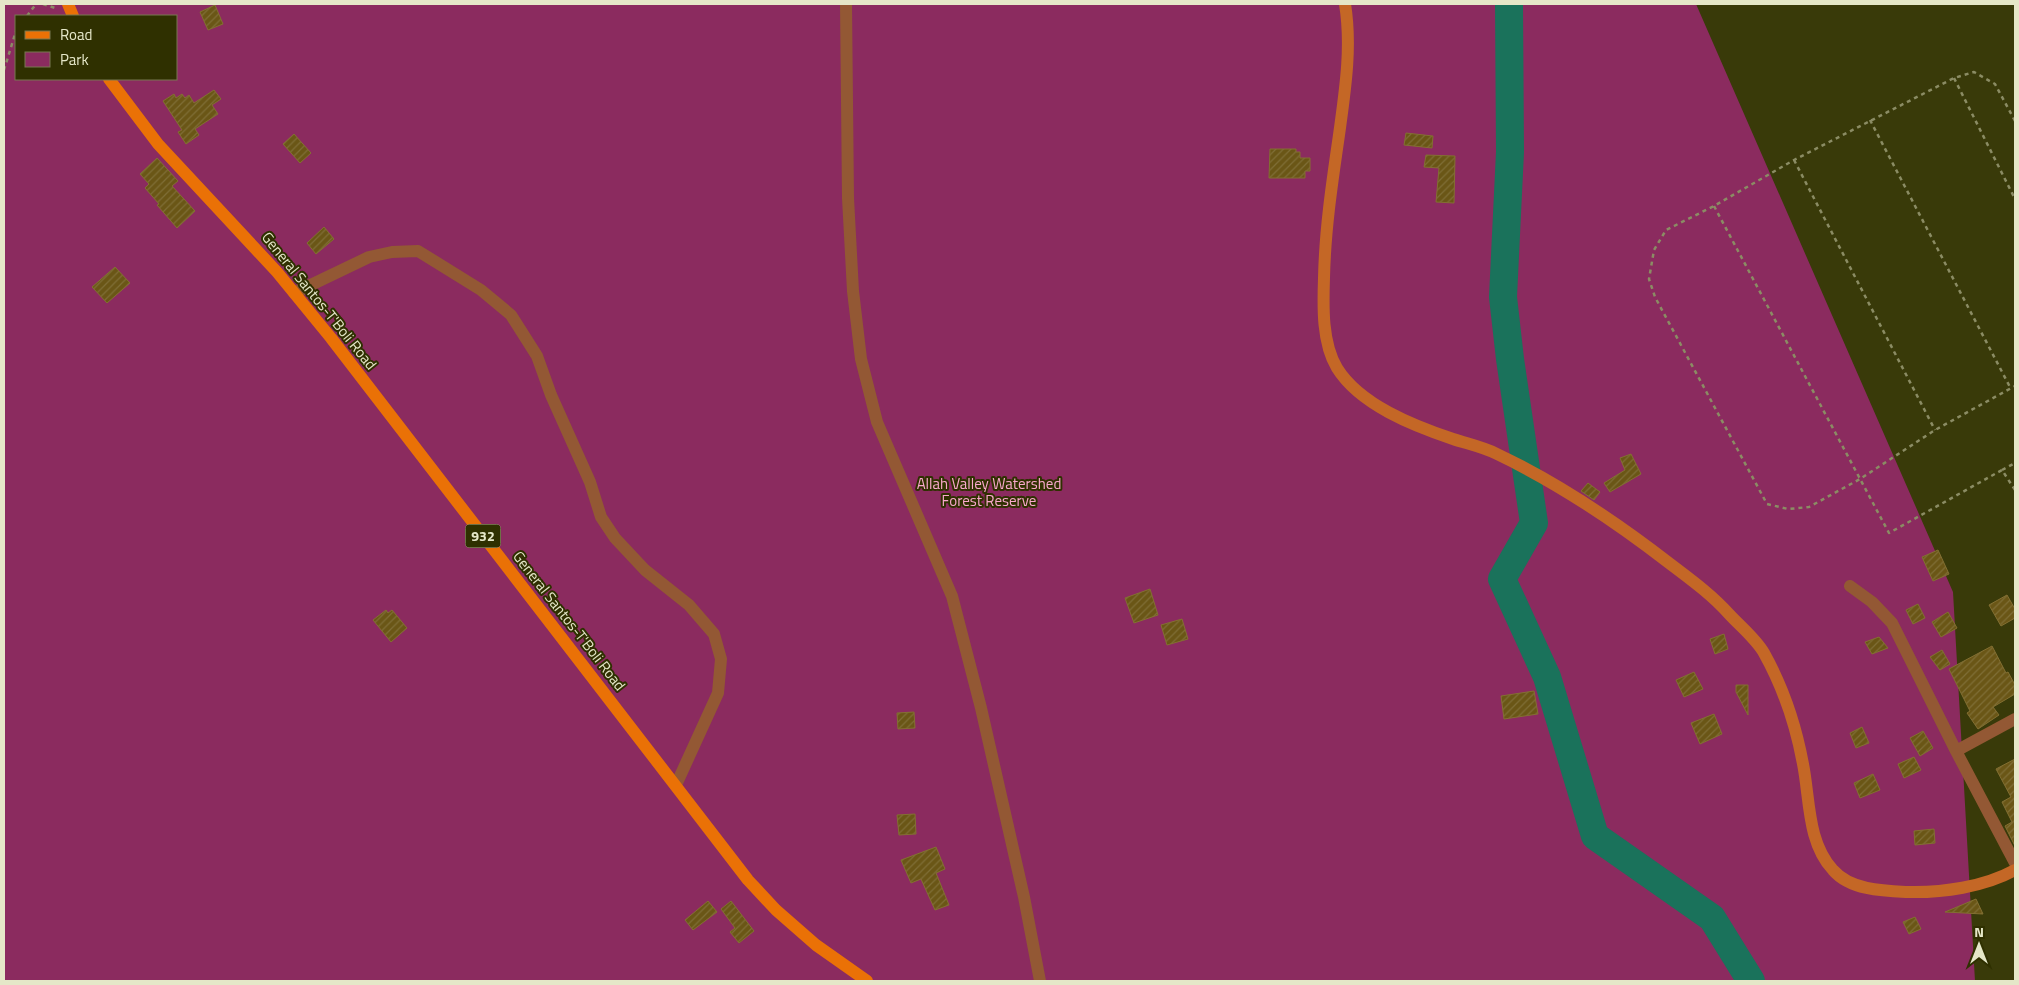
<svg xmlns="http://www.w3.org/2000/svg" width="2019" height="985" viewBox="0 0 2019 985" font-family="'Titillium Web',sans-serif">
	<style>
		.park { fill: #8b2b5f; fill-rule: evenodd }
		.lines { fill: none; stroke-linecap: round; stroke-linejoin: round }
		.river { stroke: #1a725b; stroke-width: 28 }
		.building { fill: url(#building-hatch); stroke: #836f32 }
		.path { stroke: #8b8c64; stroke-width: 2.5; stroke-dasharray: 4 4; stroke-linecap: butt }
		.street { stroke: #935834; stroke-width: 12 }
		.secondary { stroke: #c46726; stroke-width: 12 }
		.primary { stroke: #ea7106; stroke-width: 12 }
		.labels { text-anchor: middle; stroke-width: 4; stroke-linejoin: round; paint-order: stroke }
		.shield { fill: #2f3000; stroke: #aeb08c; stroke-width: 1 }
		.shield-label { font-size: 14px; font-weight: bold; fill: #e5e7c8 }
		.street-label { font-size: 15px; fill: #e5e7c8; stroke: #2f3000 }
		.park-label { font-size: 15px; fill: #faa8cd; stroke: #2f3000 }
	</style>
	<defs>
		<pattern id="building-hatch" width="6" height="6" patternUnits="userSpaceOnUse" patternTransform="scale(1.25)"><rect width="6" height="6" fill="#6a5616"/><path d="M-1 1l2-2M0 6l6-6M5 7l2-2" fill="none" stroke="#7f6e36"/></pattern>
	</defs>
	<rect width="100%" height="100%" fill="#393a09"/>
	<path class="park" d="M4,4H1696L1953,592L1975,981H4ZM16,16H176V79H16Z"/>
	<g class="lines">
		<path class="river" d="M1509,4L1510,152L1503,297L1510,359L1534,523L1502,579L1547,677L1595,836L1712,918L1751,981"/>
	</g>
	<path class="building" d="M215,5L223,24L208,30L200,12Z
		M214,90L221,99L212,105L218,114L195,129L199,135L186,144L178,132L182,130L163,101L174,94L176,98L182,94L185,98L189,95L194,103Z
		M1406,133L1433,136L1432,148L1404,145Z
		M294,134L311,153L300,163L283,144Z
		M1270,149H1296V152H1300V158H1310V171H1305V178H1269Z
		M1426,155L1455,156L1454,203L1436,202L1439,168L1424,167Z
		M157,158L178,181L172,186L195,211L177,228L157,205L159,204L145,188L149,184L140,174Z
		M324,227L334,239L316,254L307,243Z
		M115,267L130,283L107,303L92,287Z
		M1631,454L1641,474L1610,492L1604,483L1625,470L1620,458Z
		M1588,483L1600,492L1594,500L1581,491Z
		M1938,550L1949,574L1933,581L1922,557Z
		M1150,589L1158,615L1134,623L1125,598Z
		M2007,595L2015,609V618L2001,626L1989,605Z
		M1918,604L1925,618L1913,624L1906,610Z
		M386,610L388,613L392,610L407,628L391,642L373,620Z
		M1948,612L1957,628L1941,637L1932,622Z
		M1182,619L1188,639L1167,645L1161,625Z
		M1724,634L1728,649L1715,654L1710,639Z
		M1879,637L1888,648L1872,654L1865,642Z
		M1992,646L2006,673L2008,672L2015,685V694L1993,707L1999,715L1978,729L1967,713L1970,711L1949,669Z
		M1942,650L1950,664L1940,670L1930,657Z
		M1694,672L1703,689L1684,697L1676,680Z
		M1736,685H1748V715L1736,692Z
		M1534,691L1538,714L1504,719L1501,696Z
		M914,712L915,728L898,729L897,713Z
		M1714,714L1722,734L1700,744L1691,723Z
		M1862,727L1869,743L1856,748L1850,733Z
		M1923,731L1933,748L1920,756L1910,738Z
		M1914,757L1921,770L1904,778L1898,764Z
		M2015,759V846L2005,826L2012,822L2002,802L2011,797L1996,769Z
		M1873,774L1880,790L1860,798L1854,783Z
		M915,814L916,834L899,835L897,815Z
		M1934,829L1935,843L1915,845L1914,831Z
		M936,847L945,869L936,873L949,905L935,910L921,879L911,883L901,860Z
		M1976,899L1983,914L1945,912Z
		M708,901L717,912L693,930L685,920Z
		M731,901L754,931L739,943L730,932L735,928L721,909Z
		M1915,917L1921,929L1909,934L1903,922Z"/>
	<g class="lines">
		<path class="path" d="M43,4L55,8
			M27,16L36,4
			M4,70L16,31
			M1954,78L2015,199
			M1870,120L2011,389
			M2015,121L1995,84L1974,72L1954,78L1794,160L1714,206L1666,230L1654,250L1649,279L1655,297L1767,504L1788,509L1809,507L1860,479L1935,430L2015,386
			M1794,160L1935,430
			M1714,206L1889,533L2002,470L2015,490
			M2002,470L2015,463"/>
		<path class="street" d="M846,4L848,198L853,291L861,359L877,422L952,596L981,708L1024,897L1040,981
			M294,293L369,257L392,252L418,251L481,290L511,315L537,356L551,395L590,482L601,517L615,538L645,570L689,605L714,634L721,659L718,693L676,785
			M1850,586L1872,602L1892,623L1956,751L2015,719
			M1956,751L2015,863"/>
		<path class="secondary" d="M1345,4C1352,47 1345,91 1339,135C1332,183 1325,230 1324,278C1323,307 1322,343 1337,368C1360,405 1414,426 1453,439C1468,444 1483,447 1497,454C1558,483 1616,522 1669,563C1690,579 1711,594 1729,614C1740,626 1756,639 1764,653C1783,687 1796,726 1803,764C1810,799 1807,842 1833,870C1850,890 1883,891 1907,892C1942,893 1984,887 2015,870"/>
		<path class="primary" d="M68,4L73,16
			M109,79L158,144L277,272L331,338L748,880L776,910L816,945L867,981"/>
	</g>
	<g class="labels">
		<rect class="shield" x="465.5" y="524.5" width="35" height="23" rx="4"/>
		<g class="shield-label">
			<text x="483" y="541">932</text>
		</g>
		<g class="street-label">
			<text transform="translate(319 301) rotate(51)" y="5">General Santos-T'Boli Road</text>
			<text transform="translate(569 621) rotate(52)" y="5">General Santos-T'Boli Road</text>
		</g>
		<g class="park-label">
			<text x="989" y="489">Allah Valley Watershed<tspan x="989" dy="17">Forest Reserve</tspan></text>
		</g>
	</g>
	<rect width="2019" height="985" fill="none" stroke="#e5e7c8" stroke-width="10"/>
	<rect x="15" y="15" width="162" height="65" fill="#2f3000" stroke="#787950"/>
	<rect x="25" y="31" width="25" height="8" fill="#ea7106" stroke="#787950"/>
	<text x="60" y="40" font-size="15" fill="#e5e7c8">Road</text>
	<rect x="25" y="52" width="25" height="15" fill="#8b2b5f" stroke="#787950"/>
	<text x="60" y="65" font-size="15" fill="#e5e7c8">Park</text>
	<g transform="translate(1979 945)" stroke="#2f3000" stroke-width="4" paint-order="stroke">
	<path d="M0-4L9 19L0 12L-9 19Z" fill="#e5e7c8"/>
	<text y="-8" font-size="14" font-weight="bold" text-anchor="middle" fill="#e5e7c8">N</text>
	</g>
</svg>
